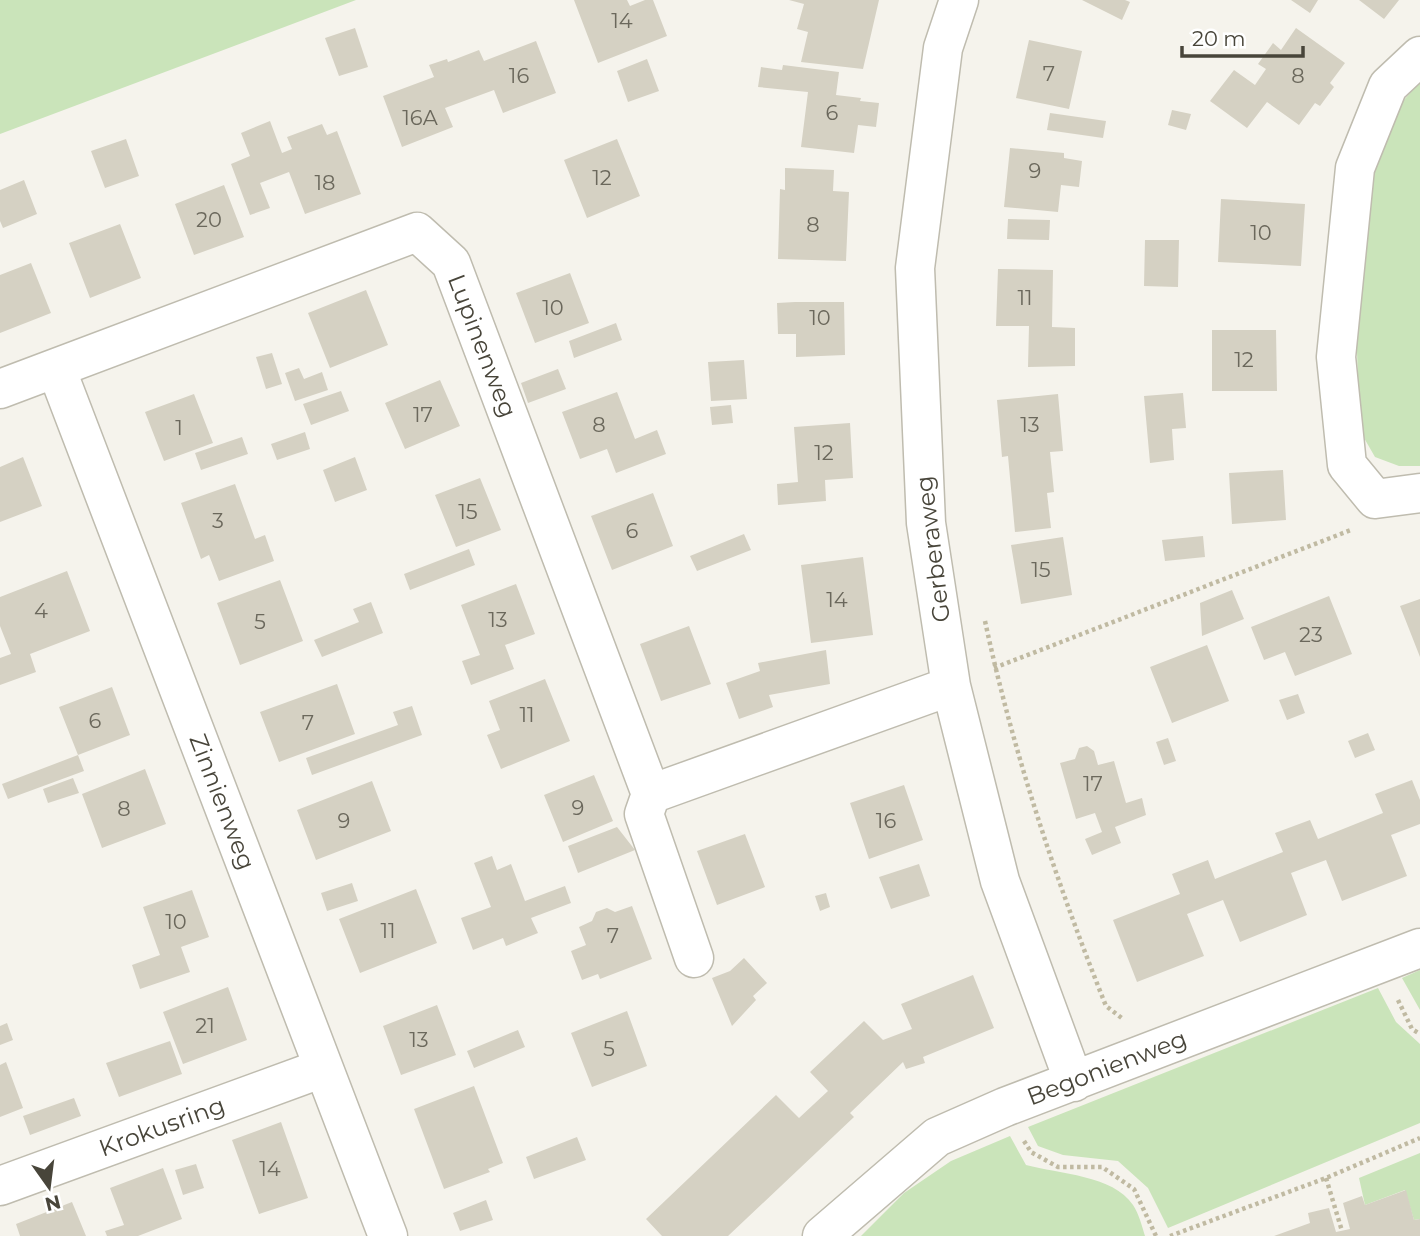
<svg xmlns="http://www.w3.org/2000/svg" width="1420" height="1236" viewBox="0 0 1420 1236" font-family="Montserrat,sans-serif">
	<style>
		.green { fill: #cae4ba }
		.building { fill: #d5d1c3 }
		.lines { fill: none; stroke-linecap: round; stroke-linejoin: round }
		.minor-casing { stroke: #bfbcaf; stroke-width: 41 }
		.path { stroke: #c0baa2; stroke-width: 4.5; stroke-dasharray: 3.5 3.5; stroke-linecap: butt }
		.minor { stroke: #fff; stroke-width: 38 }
		.labels { text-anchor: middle; stroke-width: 7; stroke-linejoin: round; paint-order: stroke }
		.number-label { font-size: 21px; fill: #6b685c }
		.street-label { font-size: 24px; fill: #48453a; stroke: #fff }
	</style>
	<rect width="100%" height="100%" fill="#f5f3ec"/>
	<path class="green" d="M0,0H356L0,134Z
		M1420,82V466H1399L1375,457L1360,431L1356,326L1367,193L1394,111Z
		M1420,970V1010L1402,978Z
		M1378,988L1396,1022L1420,1044V1123L1168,1228L1148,1188L1118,1161L1063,1155L1038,1146L1028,1127Z
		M1010,1136L1026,1165C1059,1174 1113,1175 1133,1205C1139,1214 1142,1226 1145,1236H861L904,1193L951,1161Z
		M1420,1153V1219L1414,1220L1405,1190L1365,1205L1359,1178Z"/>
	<path class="building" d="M574,0H627L630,6L645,0H653L667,36L598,63Z
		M789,0H879L863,69L801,62L808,32L797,29L804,4Z
		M1082,0H1125L1130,2L1122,20Z
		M1291,0H1318L1310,13Z
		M1359,0H1399L1384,19Z
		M355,28L368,67L339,76L325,38Z
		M1296,28L1345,63L1330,83L1334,87L1320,106L1315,103L1299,125L1267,102L1247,128L1210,101L1234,70L1255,85L1266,69L1258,64L1273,43L1281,50Z
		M1029,40L1082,51L1069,109L1016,98Z
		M536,41L556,93L503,113L494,90L445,108L453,127L402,147L383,96L434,77L429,65L447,59L448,62L479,50L484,61Z
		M647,59L659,91L628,102L617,71Z
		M783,65L839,72L836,95L861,98L860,101L879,103L876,127L858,125L854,153L801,147L808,92L758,87L761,67L782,70Z
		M1172,110L1191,114L1186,130L1168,125Z
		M1050,113L1106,121L1103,138L1047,130Z
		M270,121L282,153L292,149L287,137L322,124L327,135L337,131L361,194L305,214L289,172L260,183L270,208L250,215L231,164L250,156L241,133Z
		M126,139L139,176L105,188L91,151Z
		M617,139L640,196L587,218L564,160Z
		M1010,148L1064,153V158L1082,161L1079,187L1061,185L1058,212L1004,207Z
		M785,168L834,170L833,191L849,192L846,261L778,259L780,189L785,190Z
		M24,180L37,214L3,228L0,221V190Z
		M224,185L244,237L194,255L175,204Z
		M1221,199L1305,204L1301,266L1218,262Z
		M1008,219L1050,220L1049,240L1007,239Z
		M120,224L141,278L90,298L69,243Z
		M1145,240H1179L1178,287L1144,286Z
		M31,263L51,313L0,333V275Z
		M998,269L1053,270L1052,327L1075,328V366L1028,367L1029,326H996Z
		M570,273L589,323L535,343L516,293Z
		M366,290L388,345L330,368L308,313Z
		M795,302H844L845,355L796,357V334H778L777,303Z
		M616,323L622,340L574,358L569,341Z
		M1212,330H1276L1277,391H1212Z
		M272,353L282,384L266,389L256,357Z
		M744,360L747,399L711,401L708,362Z
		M299,368L304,379L322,372L328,390L295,401L285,373Z
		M558,369L566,389L528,403L521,383Z
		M440,380L460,426L405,449L385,403Z
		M341,391L349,411L311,425L303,404Z
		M617,392L635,439L657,430L666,454L616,473L607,449L580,459L562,412Z
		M1183,393L1186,428L1172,429L1174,460L1150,463L1144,396Z
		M194,394L213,443L164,461L145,412Z
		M1058,394L1063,451L1050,452L1054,492L1047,493L1051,528L1015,532L1008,456L1002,457L997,400Z
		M731,405L733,423L712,425L710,407Z
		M850,423L853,478L825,480L826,501L778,505L777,484L798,482L794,427Z
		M305,432L310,449L277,460L271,444Z
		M242,437L248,454L201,470L195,453Z
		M23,457L42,506L0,522V467Z
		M355,457L367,490L335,502L323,470Z
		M1283,470L1286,520L1232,524L1229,473Z
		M480,478L501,530L456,547L435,495Z
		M235,484L255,539L265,535L274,561L219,581L209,555L201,559L181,503Z
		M653,493L673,546L612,570L591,516Z
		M744,534L751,550L697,571L690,556Z
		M1203,536L1205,557L1165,561L1162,540Z
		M1063,537L1072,595L1021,604L1011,545Z
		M469,549L475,565L410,590L404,574Z
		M863,557L873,635L811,643L801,565Z
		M67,571L90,631L30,654L36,672L0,685V658L11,654L0,626V597Z
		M280,580L303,641L240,665L217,603Z
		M516,584L535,634L505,645L514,669L471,685L462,661L480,655L461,605Z
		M1232,590L1244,619L1202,636L1200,603Z
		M1329,596L1352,654L1295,676L1285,652L1264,660L1251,627Z
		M1420,599V657L1400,606Z
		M371,602L383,633L322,657L314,640L359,622L353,609Z
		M689,626L711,684L661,701L640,644Z
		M1207,645L1229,701L1172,723L1150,667Z
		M826,650L830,684L769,695L773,707L739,719L726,683L760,671L758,663Z
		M545,679L570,741L501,769L487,735L500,730L489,701Z
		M337,684L355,734L279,762L260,712Z
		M112,687L130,735L78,755L84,771L8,799L2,784L78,755L59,707Z
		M1298,694L1305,713L1287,720L1279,700Z
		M412,706L422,735L312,775L306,758L398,725L393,712Z
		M1368,733L1375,750L1355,758L1348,741Z
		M1168,738L1176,761L1164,765L1156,742Z
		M1087,746L1094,751L1098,765L1114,761L1126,803L1142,798L1146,815L1115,827L1121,843L1092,855L1085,839L1102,832L1095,813L1076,819L1060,763L1075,759L1079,748Z
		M145,769L166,824L102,848L82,794Z
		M594,775L613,821L563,842L544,795Z
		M73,778L79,793L48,803L43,789Z
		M1412,780L1420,800V824L1391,835L1407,876L1342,901L1326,860L1291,873L1307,915L1240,942L1223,900L1187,914L1204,956L1137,982L1113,920L1180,894L1172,874L1208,860L1215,879L1283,852L1275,833L1310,820L1318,839L1383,813L1375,794Z
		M372,781L391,831L316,860L297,810Z
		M904,785L923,840L869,859L850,803Z
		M617,827L635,850L578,873L568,846Z
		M745,834L765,887L717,905L697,851Z
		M492,856L497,870L511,864L525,901L565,886L571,903L531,918L538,933L506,946L503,938L473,950L461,918L491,907L474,863Z
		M919,864L930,896L891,909L879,877Z
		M352,883L358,901L327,911L321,893Z
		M416,889L437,943L360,973L339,919Z
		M192,890L209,937L181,947L190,972L140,989L132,965L160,955L143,907Z
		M826,893L830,907L820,911L815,896Z
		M632,906L652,959L600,979L598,974L582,980L571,951L586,945L579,927L592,921L596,912L607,908L615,912Z
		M744,958L767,983L753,996L756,1000L732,1026L712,978L730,971Z
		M973,975L994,1028L923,1057L925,1063L906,1069L903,1062L850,1113L854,1117L728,1236H662L646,1219L776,1095L799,1118L828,1091L810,1072L864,1021L883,1040L912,1029L901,1004Z
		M228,987L247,1040L183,1064L163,1012Z
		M437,1005L456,1055L401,1075L383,1026Z
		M627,1011L647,1066L592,1087L571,1033Z
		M7,1023L13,1040L0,1045V1026Z
		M518,1030L525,1047L474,1068L467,1051Z
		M170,1041L182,1074L119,1097L106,1063Z
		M6,1062L23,1108L0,1117V1065Z
		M474,1086L503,1163L488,1169L490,1172L444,1189L414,1109Z
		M74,1098L81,1116L30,1135L23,1116Z
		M281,1122L308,1198L259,1214L232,1140Z
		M577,1137L586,1160L534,1179L526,1157Z
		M196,1164L204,1188L183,1195L175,1170Z
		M163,1168L182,1219L138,1236H107L105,1231L124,1225L110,1188Z
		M1406,1190L1414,1220L1420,1219V1236H1274L1310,1223L1308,1213L1329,1208L1336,1232L1350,1229L1343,1203L1362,1196L1365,1205Z
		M486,1200L493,1220L460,1231L453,1213Z
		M72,1202L86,1236H20L16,1224Z"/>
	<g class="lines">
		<g class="minor-casing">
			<path id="minor" d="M959,0L943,48L915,268L926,523L951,686L1000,881L1074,1082
				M1420,56L1388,86L1355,168L1336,357L1347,465L1375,499L1420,493
				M56,368L388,1236
				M0,389L417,232L451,263L651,794L951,686
				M651,794L644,814L694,958
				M0,1186L323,1068
				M822,1236L937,1137L1005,1107L1420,948"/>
		</g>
		<path class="path" d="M985,621C1013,752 1056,881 1106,1006L1123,1019
			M994,668L1351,530
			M1398,1000L1412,1029L1420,1034
			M1024,1141L1031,1152L1058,1167H1102L1134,1189L1156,1236
			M1326,1178L1342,1231
			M1170,1236L1326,1178L1420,1138"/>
		<use href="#minor" class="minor"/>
	</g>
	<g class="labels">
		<g class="number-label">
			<text x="622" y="28">14</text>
			<text x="1049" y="81">7</text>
			<text x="519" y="83">16</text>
			<text x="1298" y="83">8</text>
			<text x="832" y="120">6</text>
			<text x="420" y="125">16A</text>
			<text x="1035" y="178">9</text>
			<text x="602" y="185">12</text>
			<text x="325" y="190">18</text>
			<text x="209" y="227">20</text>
			<text x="813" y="232">8</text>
			<text x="1261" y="240">10</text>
			<text x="1025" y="305">11</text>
			<text x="553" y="315">10</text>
			<text x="820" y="325">10</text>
			<text x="1244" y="367">12</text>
			<text x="423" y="422">17</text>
			<text x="599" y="432">8</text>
			<text x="1030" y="432">13</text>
			<text x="179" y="435">1</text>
			<text x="824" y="460">12</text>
			<text x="468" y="519">15</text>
			<text x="218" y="528">3</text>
			<text x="632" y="538">6</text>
			<text x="1041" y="577">15</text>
			<text x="837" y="607">14</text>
			<text x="41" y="618">4</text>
			<text x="498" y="627">13</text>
			<text x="260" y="629">5</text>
			<text x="1311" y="642">23</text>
			<text x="527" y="722">11</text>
			<text x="95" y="728">6</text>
			<text x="308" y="730">7</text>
			<text x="1093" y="791">17</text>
			<text x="578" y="815">9</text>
			<text x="124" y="816">8</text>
			<text x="344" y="828">9</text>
			<text x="886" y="828">16</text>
			<text x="176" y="929">10</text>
			<text x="388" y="938">11</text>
			<text x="613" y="943">7</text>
			<text x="205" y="1033">21</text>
			<text x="419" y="1047">13</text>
			<text x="609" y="1056">5</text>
			<text x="270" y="1176">14</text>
		</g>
		<g class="street-label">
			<text transform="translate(482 346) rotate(69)" y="8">Lupinenweg</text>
			<text transform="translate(933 549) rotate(-97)" y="8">Gerberaweg</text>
			<text transform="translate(222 802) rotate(69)" y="8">Zinnienweg</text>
			<text transform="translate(1107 1068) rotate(-21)" y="8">Begonienweg</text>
			<text transform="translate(162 1127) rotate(-20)" y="8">Krokusring</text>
		</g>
	</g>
	<g transform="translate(49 1187) rotate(166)" stroke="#ffffff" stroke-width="5" paint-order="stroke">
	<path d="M0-5L12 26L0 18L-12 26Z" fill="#48453a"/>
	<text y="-10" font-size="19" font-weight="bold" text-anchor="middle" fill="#48453a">N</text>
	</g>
	<path d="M1182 46v10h121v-10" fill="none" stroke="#48453a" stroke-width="3.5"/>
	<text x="1192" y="46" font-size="21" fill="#48453a" stroke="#ffffff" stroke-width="5" paint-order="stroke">20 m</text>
</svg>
